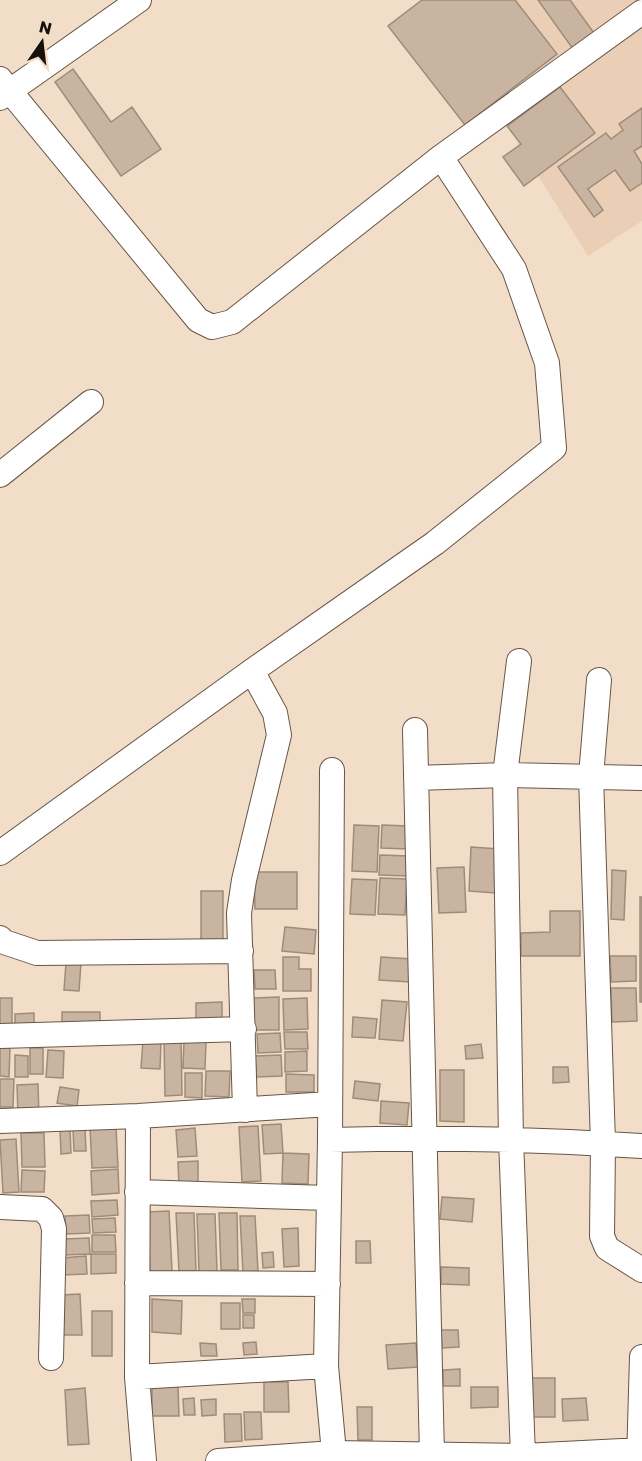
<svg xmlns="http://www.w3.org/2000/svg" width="642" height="1461" viewBox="0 0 642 1461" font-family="Poppins,sans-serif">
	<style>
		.built { fill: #eacfb6 }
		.building { fill: #c8b4a1; stroke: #9f8b79; stroke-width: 1.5 }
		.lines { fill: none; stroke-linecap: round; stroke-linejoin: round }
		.street-casing { stroke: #675645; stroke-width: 26 }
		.street { stroke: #fff; stroke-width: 24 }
	</style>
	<rect width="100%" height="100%" fill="#f2ddc9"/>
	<path class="built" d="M429,0H642V221L588,256Z"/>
	<path class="building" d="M422,0H515L557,54L465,125L388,26Z
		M538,0H570L594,33L573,49Z
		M73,69L111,122L132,107L161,149L121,176L55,82Z
		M560,87L595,133L524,186L503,157L521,144L507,126Z
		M642,108V146L634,151L642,164V183L630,191L615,170L588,189L603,210L594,217L558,167L606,133L611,139L623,130L619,124Z
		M354,825L379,826L377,872L352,871Z
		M382,825L409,826V849L381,848Z
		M471,847L499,849L496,893L469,891Z
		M380,855L409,856L408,876L379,875Z
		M464,867L466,912L439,913L437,868Z
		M612,870L626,871L624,920L611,919Z
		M254,872H297V909H255Z
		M380,878L407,879L405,915L378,914Z
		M352,879L377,880L375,915L350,914Z
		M201,891H223V944H201Z
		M640,897H642V1002H640Z
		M550,911H580V956H521V933L550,932Z
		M285,927L316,930L314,954L282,951Z
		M610,956H636V981L611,982Z
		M283,957H299V969H311V991H283Z
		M381,957L412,959L410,982L379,980Z
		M66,963H81L79,991L64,990Z
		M254,970H275L276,989H255Z
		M611,988H636L637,1021L612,1022Z
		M279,997V1030H253V998Z
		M0,998H12V1025H0Z
		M307,998L308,1029L284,1030L283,999Z
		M382,1000L407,1002L403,1041L379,1039Z
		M222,1002V1021H196V1003Z
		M62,1012H100V1024H62Z
		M34,1013V1027H15V1014Z
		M353,1017L377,1019L375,1038L352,1037Z
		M284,1032H307L308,1049H285Z
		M280,1033L281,1052L258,1053L257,1034Z
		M164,1037H181L182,1095L165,1096Z
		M143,1040L161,1042L160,1069L141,1068Z
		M184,1041H206L205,1069L183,1068Z
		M481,1044L483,1058L466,1059L465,1046Z
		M0,1047L10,1048L9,1077L0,1076Z
		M30,1048H43V1074H30Z
		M48,1050L64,1051L63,1078L46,1077Z
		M307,1051V1071L285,1072V1052Z
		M15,1055L28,1056V1077H15Z
		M281,1055L282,1076L256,1077L255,1056Z
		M553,1067H568L569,1082L553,1083Z
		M440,1070H464V1122L440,1121Z
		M206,1071H230L229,1097L205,1096Z
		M185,1073H202V1098L185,1097Z
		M286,1074L314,1075V1092H286Z
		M0,1079H14L13,1107H0Z
		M355,1081L380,1084L378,1101L353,1098Z
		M38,1084L39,1116H18L17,1085Z
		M60,1087L79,1090L77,1106L57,1103Z
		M381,1101L409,1103L407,1125L380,1123Z
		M281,1124L283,1153L264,1154L262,1125Z
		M258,1126L261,1181L242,1182L239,1127Z
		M116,1127L118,1167L92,1168L90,1128Z
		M195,1128L197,1156L178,1157L176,1130Z
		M60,1129H70L71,1153L61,1154Z
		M85,1129L86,1151H74L73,1130Z
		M21,1133H44L45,1167H22Z
		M16,1139L19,1192L3,1193L0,1140Z
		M283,1153L309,1154L308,1184L282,1183Z
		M198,1161V1185L179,1186L178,1162Z
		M118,1169L119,1193L92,1195L91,1171Z
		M22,1170L45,1171L44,1192H21Z
		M442,1197L474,1199L472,1222L440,1219Z
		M117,1200L118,1215L92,1217L91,1201Z
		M169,1211L172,1271L150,1272L147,1212Z
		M176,1213H194L196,1271H179Z
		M219,1213H237L238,1270H221Z
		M197,1214H215L217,1272H199Z
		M89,1215L90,1233L66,1234L65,1216Z
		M240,1216H255L258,1271L243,1272Z
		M115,1218L116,1232L93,1233L92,1219Z
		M298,1228L299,1266L284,1267L282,1229Z
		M92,1235H115L116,1252H92Z
		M89,1238L90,1254L64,1255V1239Z
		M356,1241H370L371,1263H356Z
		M273,1252L274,1267L263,1268L262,1253Z
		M91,1254H116V1273L91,1274Z
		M86,1256L87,1274L62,1275L61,1258Z
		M441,1267L469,1268V1285L441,1284Z
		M80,1294L82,1335H61L60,1295Z
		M152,1299L182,1301L181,1334L152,1332Z
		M242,1299H255V1313H243Z
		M221,1303H240V1329H221Z
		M92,1311H112V1356H92Z
		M243,1315H254V1328H243Z
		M441,1330H458L459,1347L442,1348Z
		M256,1342L257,1354L244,1355L243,1343Z
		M200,1343L216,1344L217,1356H201Z
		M416,1343L418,1367L388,1369L386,1345Z
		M460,1369V1386H443V1370Z
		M527,1378H555V1417H528Z
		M264,1382H288L289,1412H264Z
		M178,1386L179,1416H152V1387Z
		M471,1387H498V1407L471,1408Z
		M85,1388L89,1444L68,1445L65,1390Z
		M194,1398L195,1415H184L183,1399Z
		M586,1398L588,1420L563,1421L562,1399Z
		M216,1399V1415L202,1416L201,1400Z
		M357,1407H372V1440H358Z
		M244,1412H261L262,1439L245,1440Z
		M224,1414H241L242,1441L225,1442Z"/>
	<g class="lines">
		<g class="street-casing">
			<path id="street" d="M0,79L198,320L212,327L232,322L441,157L642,12
				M0,98L139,0
				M0,475L91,402
				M519,661L505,775L511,1139L523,1456
				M599,680L591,776L603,1143L602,1236L607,1248L642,1270
				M415,730L432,1456
				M416,778L505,775L642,778
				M0,853L252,671L435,543L554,448L547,363L514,269L441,157
				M0,938L4,942L37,953L241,951
				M0,1036L244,1029
				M245,1110L239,913L244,880L279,735L275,713L252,671
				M0,1121L138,1116L330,1104
				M330,1140C434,1137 538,1139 642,1146
				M137,1192L329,1198
				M0,1207L42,1209L51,1218L54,1229L51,1358
				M137,1283L328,1284
				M326,1366L330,1140L332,770
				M137,1377L138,1116
				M144,1461L137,1377L326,1366L334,1453L523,1456L642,1450
				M218,1461L334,1453
				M639,1461L642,1357"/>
		</g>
		<use href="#street" class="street"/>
	</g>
	<g transform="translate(42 42) rotate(14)" stroke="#f2ddc9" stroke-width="4.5" paint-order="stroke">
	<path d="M0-4.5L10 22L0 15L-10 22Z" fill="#18110a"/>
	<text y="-9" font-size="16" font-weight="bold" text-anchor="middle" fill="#18110a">N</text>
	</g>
</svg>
